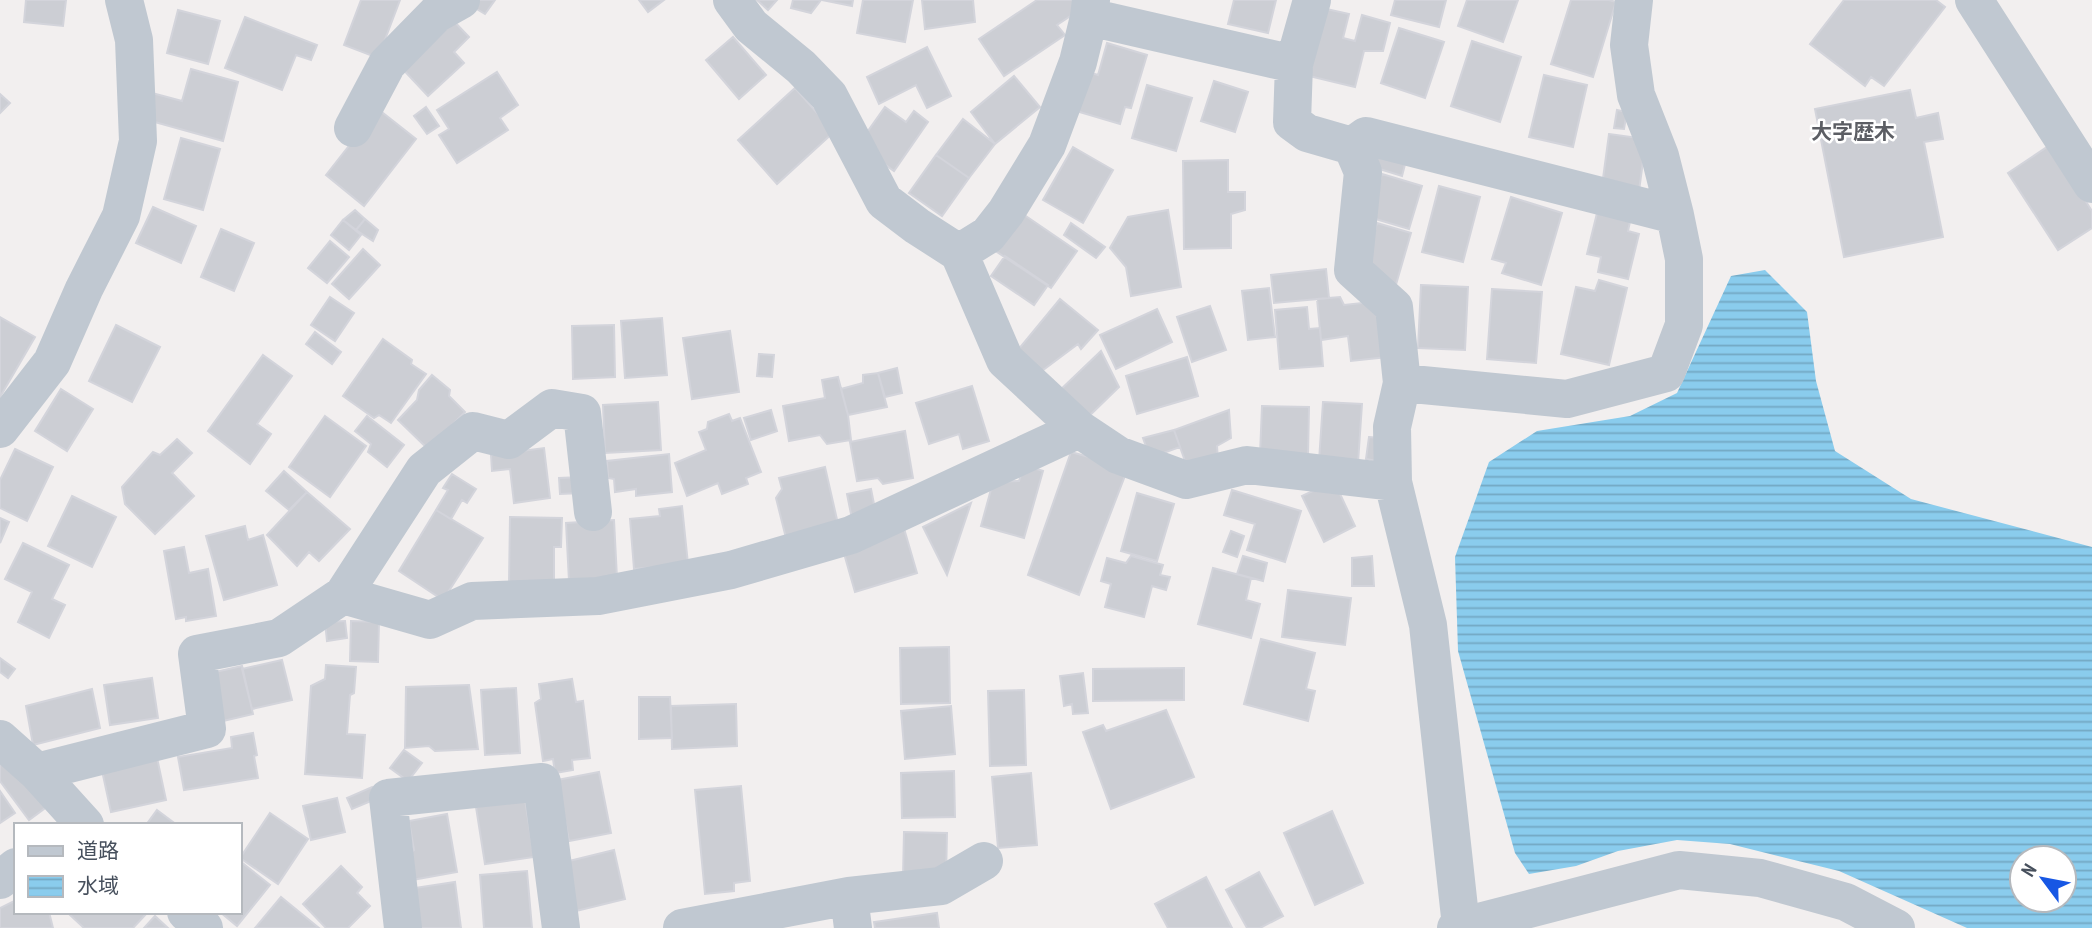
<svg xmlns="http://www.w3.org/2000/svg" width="2092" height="928" viewBox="0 0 2092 928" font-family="'PT Sans Narrow','Noto Sans JP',sans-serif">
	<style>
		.water { fill: url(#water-rules); fill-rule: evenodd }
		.building { fill: #ccced4; stroke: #d3d4db; stroke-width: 2 }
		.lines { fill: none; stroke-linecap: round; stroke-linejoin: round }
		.minor { stroke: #c0c8d1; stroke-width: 38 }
		.labels { text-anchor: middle; stroke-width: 5; stroke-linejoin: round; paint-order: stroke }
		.quarter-label { font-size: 21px; font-weight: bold; fill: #5c5e64; stroke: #fff }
	</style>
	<defs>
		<pattern id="water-rules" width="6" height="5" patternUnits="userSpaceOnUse" patternTransform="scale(1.75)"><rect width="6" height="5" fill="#8acced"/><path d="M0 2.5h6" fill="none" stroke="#73a8c3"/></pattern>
	</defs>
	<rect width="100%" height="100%" fill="#f2efef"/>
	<path class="water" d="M1765,270L1807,312L1816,381L1835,451L1911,499L2092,547V928H1967L1839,871L1730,844L1677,840L1618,851L1576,866L1529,874L1515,853L1458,651L1455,557L1489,462L1537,431L1630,416L1677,393L1731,276ZM2022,858H2064V900H2022Z"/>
	<path class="building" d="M26,0H66L63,26L24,22Z
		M361,0H400L378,58L344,45Z
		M474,0H495L485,14L470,5Z
		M639,0H664L648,12Z
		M757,0H777L768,10Z
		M793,0H821L811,13L791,8Z
		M822,0H853L852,6Z
		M863,0H913L905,42L857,33Z
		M922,0H973L975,22L925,29Z
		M1037,0H1074L1081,9L1057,25L1065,35L1004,76L979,39Z
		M1234,0H1276L1268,33L1228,24Z
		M1395,0H1446L1439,27L1391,15Z
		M1467,0H1518L1503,42L1458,26Z
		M1571,0H1609L1616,2L1593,77L1551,64Z
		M1844,0H1936L1945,7L1884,86L1871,77L1865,86L1810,44Z
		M1322,8L1349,14L1343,38L1355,41L1362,15L1390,23L1383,51H1364L1355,87L1305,75Z
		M178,10L220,21L208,64L167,53Z
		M448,15L469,37L454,52L464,63L428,96L397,63Z
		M245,17L317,45L311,60L296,55L282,90L225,68Z
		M1399,28L1444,42L1425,98L1381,83Z
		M733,37L766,75L739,99L706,60Z
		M1472,41L1521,57L1500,122L1451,106Z
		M1107,43L1147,55L1131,108L1125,107L1120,124L1073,110L1085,71L1098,75Z
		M927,47L951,96L927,108L916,85L879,104L867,77Z
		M191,69L238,82L223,141L144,119L152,93L182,101Z
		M497,72L518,105L500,118L508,130L457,163L439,135L449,129L437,110Z
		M1544,75L1587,85L1573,147L1529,137Z
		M1014,76L1040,107L995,144L971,112Z
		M1214,81L1248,92L1235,132L1201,121Z
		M1147,85L1192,98L1176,151L1132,138Z
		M795,88L834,132L777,184L738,140Z
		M1910,90L1916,118L1938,113L1943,139L1924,142L1943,237L1844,257L1815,109Z
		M0,94L10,103L0,113Z
		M426,107L439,126L427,134L414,116Z
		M885,107L906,122L914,111L928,122L894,171L858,145Z
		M378,109L416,139L364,206L326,175Z
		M1617,110L1627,112L1624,129L1614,128Z
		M963,119L995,144L969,178L936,155Z
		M1609,134L1646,139L1639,191L1602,186Z
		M181,138L220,149L203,210L164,199Z
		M1377,144L1408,153L1402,176L1370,166Z
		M2050,145L2092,211V228L2058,250L2008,173Z
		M1073,147L1113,170L1083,223L1043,200Z
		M936,155L969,178L942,216L909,193Z
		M1228,160V192H1245V210L1231,214V248L1184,249L1183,161Z
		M1382,174L1422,186L1409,229L1369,217Z
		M1439,186L1480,197L1463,262L1422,252Z
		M1511,197L1562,213L1541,285L1502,273L1506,263L1492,259Z
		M153,207L196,226L181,263L136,243Z
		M1598,209L1631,217L1628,231L1639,234L1628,279L1598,272L1601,257L1587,254Z
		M355,210L365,219L356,230L343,220Z
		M1168,210L1181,287L1131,296L1126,267L1110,248L1128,217Z
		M1020,212L1077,251L1051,288L994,250Z
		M365,219L378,230L373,241L356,230Z
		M343,220L361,235L349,250L331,235Z
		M1071,223L1105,247L1096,258L1064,235Z
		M1377,223L1411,233L1395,288L1364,269Z
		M221,229L254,243L234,291L201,277Z
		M330,241L349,257L327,283L308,268Z
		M363,249L380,265L349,299L332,284Z
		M1005,256L1048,285L1034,305L991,276Z
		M1326,269L1329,298L1274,303L1271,275Z
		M1599,280L1627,288L1609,365L1561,354L1576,287L1595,291Z
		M1421,285L1468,287L1465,350L1418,348Z
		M1269,288L1275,337L1248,340L1242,291Z
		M1492,289L1542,292L1536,363L1487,359Z
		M330,297L354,313L335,341L311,325Z
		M1340,297L1344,305L1380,301L1387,357L1351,361L1348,336L1321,340L1317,299Z
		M1060,299L1098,330L1081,349L1078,344L1035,376L1017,351Z
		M1210,306L1226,350L1192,362L1177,317Z
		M1307,307L1309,329L1320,328L1323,366L1280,369L1275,310Z
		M1157,309L1172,342L1116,369L1100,335Z
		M0,317L35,337L0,397Z
		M662,318L667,375L625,378L621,321Z
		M116,325L160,347L132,402L89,381Z
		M614,325L615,377L573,379L572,326Z
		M730,331L739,392L692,399L683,338Z
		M315,332L341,352L332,364L306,344Z
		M383,339L412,360L411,364L426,374L391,423L379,415L374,418L343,396Z
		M1101,351L1119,387L1084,421L1058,392Z
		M759,354L774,355L772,377L757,376Z
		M263,355L292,376L257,424L271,434L250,464L208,431Z
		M1187,357L1198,396L1137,414L1126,376Z
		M897,368L902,393L885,397L878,373Z
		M878,373L887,407L848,415L841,389L863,383V375Z
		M432,375L450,390L449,396L465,412L428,449L398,420L417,400L419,390Z
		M838,377L848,415L851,440L827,444L820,435L789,441L783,406L825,398L822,380Z
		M972,386L989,441L963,449L959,434L929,444L916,403Z
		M61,389L93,409L67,451L35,431Z
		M658,402L661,450L605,453L603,405Z
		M1323,402L1362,404L1358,463L1319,461Z
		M1262,406L1309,407L1308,456L1260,455Z
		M771,410L777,431L751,440L744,418Z
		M1229,410L1231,438L1217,446L1218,460L1185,461L1174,430Z
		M729,414L732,421L740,418L761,472L746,478L748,484L722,494L718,483L687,496L675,463L706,450L699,432L707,429L708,422Z
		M325,416L366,446L330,497L289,467Z
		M367,416L404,445L387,467L368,452L371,444L355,431Z
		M1174,430L1180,447L1150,458L1143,438Z
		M905,431L913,478L883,484L878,478L857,481L850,442Z
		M1369,437L1380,438L1377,461L1366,459Z
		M177,439L192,453L172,473L194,496L155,534L125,504L122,487L153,452L160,455Z
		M544,448L550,498L514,503L510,469L492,471L491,455Z
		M15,449L53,467L27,521L0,508V480Z
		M1071,452L1128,468L1079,595L1028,575Z
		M669,454L672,492L636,496V489L615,492L614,479L608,478L607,461Z
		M1024,465L1043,471L1024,538L981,526L993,482L1019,481Z
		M825,467L838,524L788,546L776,498L782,489L779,478Z
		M284,471L307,492L289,510L266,491Z
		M452,474L476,489L467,503L462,500L451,519L436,510L448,490L443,488Z
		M581,477L582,493L560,494L559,478Z
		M1334,481L1355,526L1324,542L1302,496Z
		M871,489L876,514L852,519L847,494Z
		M1232,490L1301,511L1285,562L1247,550L1255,524L1224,515Z
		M307,492L350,529L319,561L309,552L297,566L267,535Z
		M1137,493L1174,504L1157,561L1121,551Z
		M72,496L116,517L92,567L48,546Z
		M971,503L947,575L923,527Z
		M682,506L688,564L634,569L630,519L660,516L659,509Z
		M436,510L483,538L443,600L399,571Z
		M510,517L562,518L561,547H554V583H509Z
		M0,518L9,522L0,543Z
		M614,520L617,578L569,581L566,523Z
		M903,525L917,573L855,592L841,543Z
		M245,526L248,540L263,535L277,585L224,600L206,536Z
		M1231,531L1244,536L1237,557L1223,552Z
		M23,543L69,565L52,599L65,605L49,638L18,622L32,592L5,579Z
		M184,547L189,573L208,569L216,616L186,621V617L176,619L164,551Z
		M1131,556L1163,565L1160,575L1170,577L1166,590L1152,586L1144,617L1105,607L1111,584L1101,581L1107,558L1126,563Z
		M1243,556L1267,563L1263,581L1237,574Z
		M1372,556L1374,586H1352V558Z
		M1213,568L1251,578L1246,600L1260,604L1251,638L1198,624Z
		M1288,590L1351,598L1345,645L1282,637Z
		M345,621L347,638L327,641L325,622Z
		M351,621L379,622L378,662L350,661Z
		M1261,639L1315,653L1306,689L1315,691L1308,721L1244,704Z
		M949,647L950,703L901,704L900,648Z
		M0,658L15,669L8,678L0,672Z
		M282,660L292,700L252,709L242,669Z
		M326,665L356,667L354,693L350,695L347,734L365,735L362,778L305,774L311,686L325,679Z
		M242,666L253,714L223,721L211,673Z
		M1184,668V700L1093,701V669Z
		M1083,673L1088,713L1073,714L1072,704L1064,706L1060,676Z
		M152,678L158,718L110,725L104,685Z
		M572,679L576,702L583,701L590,758L572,760L573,770L555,773L553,759L543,761L535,703L541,699L539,684Z
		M469,685L478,749L435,751L429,746L405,748L406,687Z
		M516,688L520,753L485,755L481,690Z
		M92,689L100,728L33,745L26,706Z
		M1024,690L1026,765L990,766L988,691Z
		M639,697H670L672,738L639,739Z
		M736,704L737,746L672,749L671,706Z
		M951,706L955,754L905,759L901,711Z
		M1166,710L1194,777L1111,809L1083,732L1103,725L1106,731Z
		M253,733L257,755L254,756L258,778L184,790L178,757L232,748L231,737Z
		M404,750L422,763L408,781L390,768Z
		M156,753L166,800L111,812L101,766Z
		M12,757L48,806L29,820L0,781V765Z
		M954,771L955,817L902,818L901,773Z
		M599,772L611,833L569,841L557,780Z
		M1031,773L1037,845L998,848L992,777Z
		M741,786L750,881L734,883V891L705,894L695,790Z
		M372,787L376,799L352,809L347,798Z
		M0,791L15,813L0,823Z
		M337,798L345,832L311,840L303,806Z
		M525,799L534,857L485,864L476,807Z
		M157,810L177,825H146Z
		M1332,811L1363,883L1315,905L1284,833Z
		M270,813L308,839L278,884L240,858Z
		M447,814L457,872L412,880L408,855L414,850L409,821Z
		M904,832L947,833L946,878L903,877Z
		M614,850L625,899L576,911L565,862Z
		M240,861L270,885L237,926L220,912H240Z
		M341,866L362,887L357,893L370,906L348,928H326L303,904Z
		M527,871L532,928H484L480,875Z
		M1259,872L1283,916L1260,928H1247L1226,890Z
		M1206,877L1232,928H1168L1155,904Z
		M455,882L461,928H413L408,889Z
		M281,897L319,928H255Z
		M16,900V912H49L53,928H0V908Z
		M73,912H148L133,928H84L70,915Z
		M937,913L939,928H875L874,922Z
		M155,916L168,928H144Z"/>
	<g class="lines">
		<path class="minor" d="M732,0L751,26L801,67L829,96L884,201L917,226L959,253L1005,360L1079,429L1118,455L1186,480L1247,465L1393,482
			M1312,0L1294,64L1292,122L1307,133L1352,146
			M1634,0L1629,45L1636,95L1660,156L1675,215
			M1974,0L2092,184
			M1089,17L1294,64
			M353,128L387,64L436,14L461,0
			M1352,146L1366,136L1675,215L1684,259V325L1666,373L1567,399L1402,383L1392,427L1393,482L1428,625L1461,926
			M1352,146L1363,172L1353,270L1394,307L1402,383
			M959,253L988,235L1006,212L1047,145L1078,62L1089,17L1091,0
			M0,429L52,362L84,289L121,216L138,141L134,40L124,0
			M343,595L424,470L473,431L509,440L552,408L582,413L593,512
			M0,739L37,772L85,825
			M37,772L207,729L197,654L279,638L343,595L430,620L472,601L598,596L731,570L851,535L1079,429
			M0,880L16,867
			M849,896L853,928
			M186,912L204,928
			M403,928L388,798L542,782L561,928
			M682,928L849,896L941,886L984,861
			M1456,928L1679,870L1760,878L1846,902L1896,928"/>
	</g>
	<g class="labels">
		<g class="quarter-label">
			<text x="1853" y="139">大字歴木</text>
		</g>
	</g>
	<rect x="14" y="823" width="228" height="91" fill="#ffffff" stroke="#b5b9be" stroke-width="2"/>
	<rect x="28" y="846" width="35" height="10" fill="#c0c8d1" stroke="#b5b9be" stroke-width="2"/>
	<text x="77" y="858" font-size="21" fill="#47505d">道路</text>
	<rect x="28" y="876" width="35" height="21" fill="url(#water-rules)" stroke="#b5b9be" stroke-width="2"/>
	<text x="77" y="893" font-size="21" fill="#47505d">水域</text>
	<g transform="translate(2043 879) rotate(302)"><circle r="33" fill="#ffffff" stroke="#b5b9be" stroke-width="2"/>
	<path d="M0-5L12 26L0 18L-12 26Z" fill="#1757e4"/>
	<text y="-10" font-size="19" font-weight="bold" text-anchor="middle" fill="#47505d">N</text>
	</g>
</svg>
